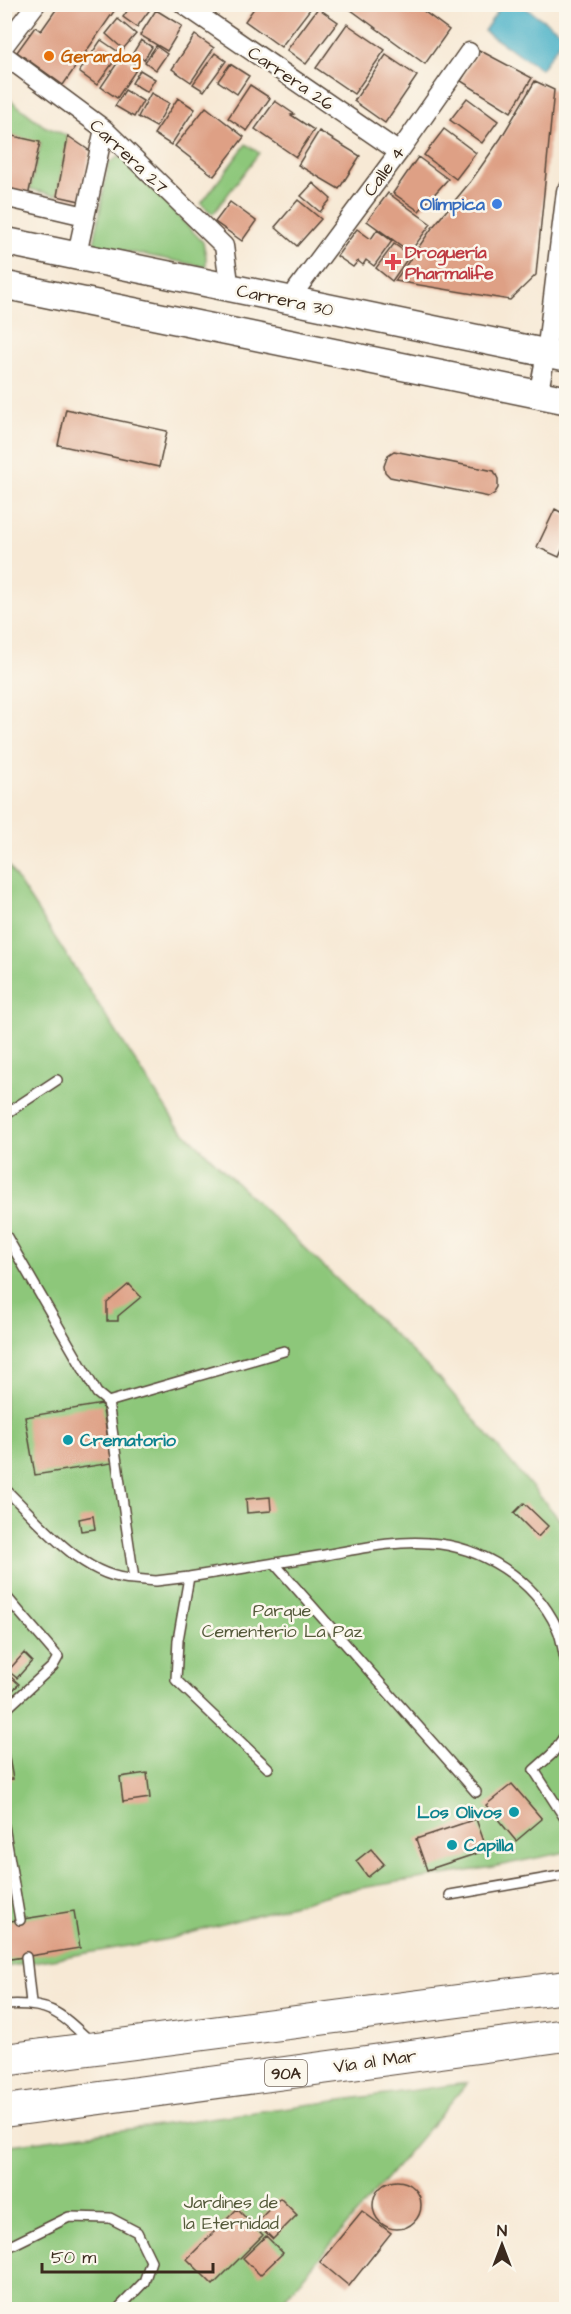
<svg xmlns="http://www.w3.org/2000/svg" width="571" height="2314" viewBox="0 0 571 2314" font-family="'Architects Daughter',sans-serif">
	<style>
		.green { fill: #8dc77a; stroke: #64784c; stroke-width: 1.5 }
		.water { fill: #49b1c7; stroke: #426e72; stroke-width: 1.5 }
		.building { fill: #dea085 }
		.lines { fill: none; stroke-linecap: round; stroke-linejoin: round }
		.service-casing { stroke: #574739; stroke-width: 12 }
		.minor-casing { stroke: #574739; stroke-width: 21 }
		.secondary-casing { stroke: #574739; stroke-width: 30 }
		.trunk-casing { stroke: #574739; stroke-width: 34 }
		.service { stroke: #fff; stroke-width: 9 }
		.minor { stroke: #fff; stroke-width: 18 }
		.secondary { stroke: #fff; stroke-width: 27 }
		.trunk { stroke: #fff; stroke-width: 32 }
		.food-dot { fill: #e8710a; stroke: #fbf7ec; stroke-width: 2 }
		.shop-dot { fill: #3f7fe0; stroke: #fbf7ec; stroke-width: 2 }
		.health-dot { fill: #e0444e; stroke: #fbf7ec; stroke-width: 2 }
		.culture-dot { fill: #0f9aa8; stroke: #fbf7ec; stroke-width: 2 }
		.labels { text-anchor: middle; stroke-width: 5; stroke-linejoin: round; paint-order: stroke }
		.shield { fill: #fbf7ec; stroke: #75685c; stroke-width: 1.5 }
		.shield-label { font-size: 16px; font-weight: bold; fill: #3b2a1e }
		.food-label { font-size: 18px; font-weight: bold; fill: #c56008; stroke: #fbf7ec; text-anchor: start }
		.street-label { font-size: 18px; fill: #3b2a1e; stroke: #fbf7ec }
		.shop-label { font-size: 18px; font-weight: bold; fill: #366cbe; stroke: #fbf7ec; text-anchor: end }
		.health-label { font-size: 18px; font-weight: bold; fill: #be3a42; stroke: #fbf7ec; text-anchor: start }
		.culture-label { font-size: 18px; font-weight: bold; fill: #0d838f; stroke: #fbf7ec; text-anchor: start }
		.park-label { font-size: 18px; fill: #54593a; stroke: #fbf7ec }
	</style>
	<rect width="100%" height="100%" fill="#fbf7ec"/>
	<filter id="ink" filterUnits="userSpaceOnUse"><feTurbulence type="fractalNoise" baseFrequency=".0167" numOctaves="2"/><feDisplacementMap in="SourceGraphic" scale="12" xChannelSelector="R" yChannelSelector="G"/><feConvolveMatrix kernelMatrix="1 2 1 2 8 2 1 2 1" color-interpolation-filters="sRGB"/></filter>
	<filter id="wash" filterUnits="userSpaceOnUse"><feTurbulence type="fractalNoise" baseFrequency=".008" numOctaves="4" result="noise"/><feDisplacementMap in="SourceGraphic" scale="24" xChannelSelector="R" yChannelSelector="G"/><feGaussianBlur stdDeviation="1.35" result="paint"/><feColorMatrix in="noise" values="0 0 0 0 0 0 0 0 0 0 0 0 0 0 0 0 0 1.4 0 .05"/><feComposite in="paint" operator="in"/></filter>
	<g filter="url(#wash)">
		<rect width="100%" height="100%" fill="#f7e9d5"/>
		<path class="green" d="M4,95L44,126L68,136L57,196L30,189L41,143L5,134Z
			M246,144L259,153L213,214L201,204Z
			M118,157L123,158L203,242L206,256V267L94,245L108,166L109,163Z
			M4,859L176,1124L441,1380L566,1527V1852L493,1867L342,1891L169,1939L5,1967Z
			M467,2083L276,2309H5L4,2146Z"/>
		<path class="water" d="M520,4L565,35L541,69L484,31L502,5Z"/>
		<g id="blocks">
			<path class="building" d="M60,4H119L63,85L17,52L35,27L41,31Z
				M132,4H147L151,8L137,27L123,17Z
				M257,4H306L311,8L281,47L245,21Z
				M343,4H414L449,30L425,64Z
				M318,8L338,22L306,64L287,50Z
				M156,10L182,26L167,51L140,35Z
				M118,19L136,34L123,49L106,34Z
				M347,24L385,50L354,94L316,68Z
				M195,35L214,48L191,82L172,69Z
				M101,40L120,53L97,85L79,72Z
				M141,40L152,47L144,60L133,53Z
				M156,46L167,54L156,70L145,62Z
				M479,50L532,78L511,112L461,81Z
				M215,53L226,61L204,91L193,84Z
				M386,55L417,76L385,123L354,101Z
				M122,56L138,67L117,98L101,87Z
				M230,64L249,76L237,94L218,81Z
				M140,70L155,79L147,92L132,83Z
				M535,81L554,90L536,275L510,300L395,281L432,228L471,181L501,138Z
				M250,85L270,98L247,131L228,118Z
				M125,90L143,101L134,117L115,106Z
				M151,93L169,103L156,127L138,117Z
				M178,98L195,109L171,145L154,134Z
				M467,98L498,121L482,143L450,120Z
				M275,101L294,114L291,115L314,130L296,157L255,129Z
				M206,107L244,137L214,176L175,146Z
				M444,129L476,153L456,179L424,155Z
				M319,131L360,156L339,189L298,165Z
				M4,134L40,142L27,201L4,196Z
				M68,136L90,151L80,201L57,196Z
				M418,157L448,179L419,211L393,193Z
				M313,183L331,199L320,212L301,196Z
				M388,193L431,224L410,252L367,221Z
				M298,200L321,219L297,246L275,227Z
				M230,202L256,221L242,241L215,222Z
				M357,229L371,239L377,230L392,241L374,266L366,260L363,265L358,261L353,267L337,256Z
				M394,244L410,255L392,281L376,268Z
				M66,409L167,431L159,467L58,445Z
				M394,451L494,471L498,479V488L495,493L489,497L390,477L385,472L384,466L388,455Z
				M555,509L566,515V541L559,557L537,547Z
				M129,1284L141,1297L118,1316V1321H107V1303Z
				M102,1404L112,1463L35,1475L25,1417Z
				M270,1497L271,1511L247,1513L246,1499Z
				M524,1503L548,1526L538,1537L514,1513Z
				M93,1516L95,1529L81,1531L79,1519Z
				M24,1653L32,1661L17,1678L8,1671Z
				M4,1671L19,1684L4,1699Z
				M4,1752H8L13,1779L4,1780Z
				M147,1773L150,1798L123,1802L120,1777Z
				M512,1784L542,1819L516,1841L486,1805Z
				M476,1819L487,1850L427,1870L416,1839Z
				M371,1849L384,1864L368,1877L356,1861Z
				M74,1911L80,1948L4,1960V1922Z
				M373 2205a24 24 0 1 1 48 0a24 24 0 1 1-48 0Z
				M280,2198L297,2215L273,2239L256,2223Z
				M237,2209L263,2235L213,2285L187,2259Z
				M362,2211L391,2233L349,2286L320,2262Z
				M266,2236L283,2253L260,2275L243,2258Z"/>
		</g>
	</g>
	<g filter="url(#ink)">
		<use href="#blocks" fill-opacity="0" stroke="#574739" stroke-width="1.5"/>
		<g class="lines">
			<g class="service-casing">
				<path id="service" d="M4,1115L57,1080
					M4,1232L97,1393L108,1402L134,1579L156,1581L189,1577C234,1570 280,1562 325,1555C359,1549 395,1540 429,1543C481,1546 534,1579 557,1628C562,1638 563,1652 566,1663
					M108,1402L284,1351
					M4,1488C40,1522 82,1578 134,1579
					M274,1563L476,1792
					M189,1577L178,1640L176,1680L268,1768
					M4,1594L58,1657L53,1666L4,1711
					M566,1734L552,1754L534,1770L566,1820
					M4,1826L20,1920
					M450,1895L566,1875
					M26,1957L31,2003
					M4,2005C50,2002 59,2012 91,2042
					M4,2249L69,2217L110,2218L137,2232L151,2261L144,2282L117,2310"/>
			</g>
			<g class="minor-casing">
				<path id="minor" d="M183,4L399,152
					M4,46L36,4
					M4,55L104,129L224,246L228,275
					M4,197L85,216
					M79,245L104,129
					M297,289L399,152L469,52
					M538,396L546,354L566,191"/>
			</g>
			<g class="secondary-casing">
				<path id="secondary" d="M4,241L566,357
					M4,285L566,400"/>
			</g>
			<g class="trunk-casing">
				<path id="trunk" d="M4,2060L566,1987
					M4,2111L566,2035"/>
			</g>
			<use href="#service" class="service"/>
			<use href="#minor" class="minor"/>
			<use href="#secondary" class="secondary"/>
			<use href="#trunk" class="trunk"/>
		</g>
	</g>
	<circle class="food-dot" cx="49" cy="56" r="6"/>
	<circle class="shop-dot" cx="497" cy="204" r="6"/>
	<path class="health-dot" d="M390 253h6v6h6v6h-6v6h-6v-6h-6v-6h6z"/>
	<g class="culture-dot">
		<circle cx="68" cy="1440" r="6"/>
		<circle cx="514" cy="1812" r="6"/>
		<circle cx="452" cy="1845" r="6"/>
	</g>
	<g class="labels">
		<rect class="shield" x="265" y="2060" width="42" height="26" rx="4.5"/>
		<g class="shield-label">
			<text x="286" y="2079">90A</text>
		</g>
		<g class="food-label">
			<text x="61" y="62">Gerardog</text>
		</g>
		<g class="street-label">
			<text transform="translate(291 78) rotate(34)" y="6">Carrera 26</text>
			<text transform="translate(129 156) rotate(43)" y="6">Carrera 27</text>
			<text transform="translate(384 171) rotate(-54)" y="6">Calle 4</text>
			<text transform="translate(285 300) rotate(12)" y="6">Carrera 30</text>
			<text transform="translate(375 2061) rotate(-8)" y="6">Vía al Mar</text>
		</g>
		<g class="shop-label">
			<text x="485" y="210">Olímpica</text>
		</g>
		<g class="health-label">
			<text x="405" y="258">Droguería<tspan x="405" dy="21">Pharmalife</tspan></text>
		</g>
		<g class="culture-label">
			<text x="80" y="1446">Crematorio</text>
			<text x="502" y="1818" text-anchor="end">Los Olivos</text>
			<text x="464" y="1851">Capilla</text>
		</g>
		<g class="park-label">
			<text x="282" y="1616">Parque<tspan x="282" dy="21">Cementerio La Paz</tspan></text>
			<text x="231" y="2208">Jardines de<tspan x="231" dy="21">la Eternidad</tspan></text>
		</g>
	</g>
	<rect width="571" height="2314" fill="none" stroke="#fbf7ec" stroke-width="24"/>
	<g transform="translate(502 2245)" stroke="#fbf7ec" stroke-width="4.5" paint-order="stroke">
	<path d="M0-4.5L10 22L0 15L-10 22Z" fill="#3b2a1e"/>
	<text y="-9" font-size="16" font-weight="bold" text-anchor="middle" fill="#3b2a1e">N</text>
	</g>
	<path d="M42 2263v9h171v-9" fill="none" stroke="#3b2a1e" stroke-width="3"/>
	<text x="51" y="2263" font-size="18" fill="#3b2a1e" stroke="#fbf7ec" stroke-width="4.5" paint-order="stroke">50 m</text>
</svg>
